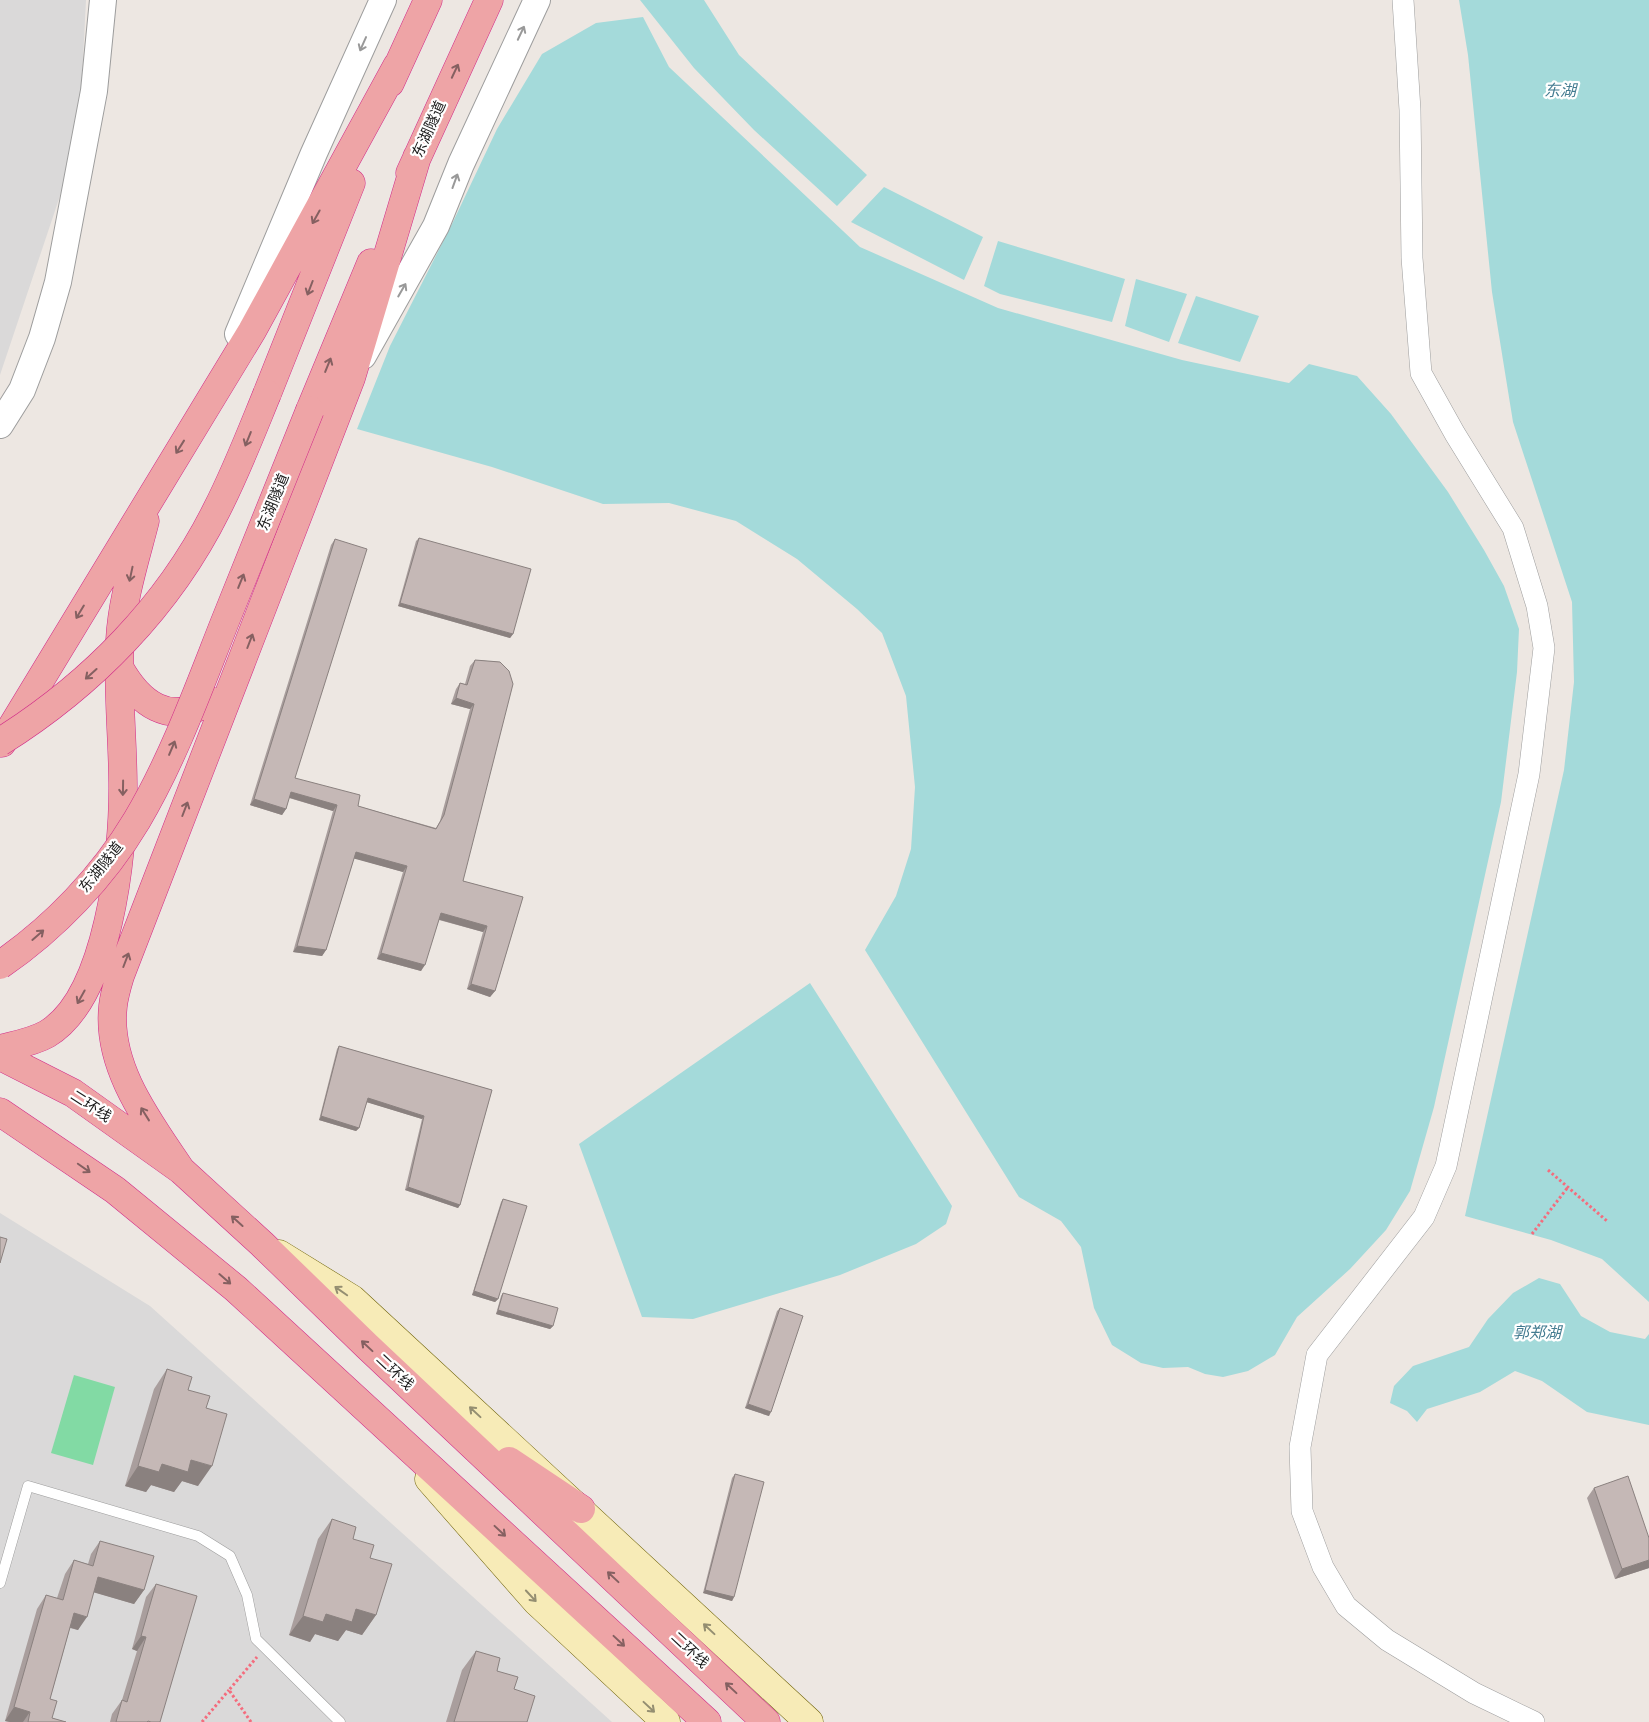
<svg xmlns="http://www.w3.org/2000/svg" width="1649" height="1722" viewBox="0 0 1649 1722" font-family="'Sofia Sans Condensed','Noto Sans SC',sans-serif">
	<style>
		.residential { fill: #dad9d9 }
		.pitch { fill: #82daa4 }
		.water { fill: #a4dada }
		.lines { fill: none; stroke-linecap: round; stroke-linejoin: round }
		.service-casing { stroke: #9d9d9d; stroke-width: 11 }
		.minor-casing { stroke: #9d9d9d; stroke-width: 22 }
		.tertiary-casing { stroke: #9d9d9d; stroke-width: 28 }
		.secondary-casing { stroke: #6e6208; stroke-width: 29 }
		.trunk-casing { stroke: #d12a89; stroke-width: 29 }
		.path { stroke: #f46c7d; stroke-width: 3; stroke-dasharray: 2.5 2.5; stroke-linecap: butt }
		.service { stroke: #fff; stroke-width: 10 }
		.minor { stroke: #fff; stroke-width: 21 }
		.tertiary { stroke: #fff; stroke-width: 26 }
		.secondary { stroke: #f7ebb7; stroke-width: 28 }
		.trunk { stroke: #eea4a6; stroke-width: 28 }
		.trunk-bridge-casing { stroke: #d12a89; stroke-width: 29; stroke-linecap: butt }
		.trunk-bridge { stroke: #eea4a6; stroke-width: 28 }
		.wall { fill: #a99e9d }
		.shaded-wall { fill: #8a817f }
		.building { fill: #c5b8b6; stroke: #8a817f }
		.oneway { stroke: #999 }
		.oneway2 { stroke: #856061 }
		.oneway3 { stroke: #948e71 }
		.labels { text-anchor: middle; stroke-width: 4.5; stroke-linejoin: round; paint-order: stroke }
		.street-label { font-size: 15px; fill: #1c1c1c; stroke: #fff }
		.water-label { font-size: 16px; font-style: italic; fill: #447c91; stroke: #fff }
	</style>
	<rect width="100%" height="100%" fill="#ede7e2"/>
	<path class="residential" d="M0,0H86L79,139L0,375Z
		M0,1213L150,1306L612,1722H0Z"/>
	<path class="pitch" d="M74,1375L115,1387L93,1465L51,1453Z"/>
	<path class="water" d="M640,0H704L739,55L867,175L837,206L754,130L694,68Z
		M1459,0H1649V1302L1602,1259L1551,1240L1465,1216L1564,770L1574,682L1572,602L1513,422L1492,292L1468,55Z
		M643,17L669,67L860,247L998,308L1182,360L1289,383L1309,364L1357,376L1391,414L1448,492L1484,550L1504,586L1519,629L1517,672L1501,802L1434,1107L1410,1191L1386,1230L1350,1269L1297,1317L1275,1355L1248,1371L1223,1377L1205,1374L1188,1367L1163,1368L1141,1363L1112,1345L1094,1308L1081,1247L1061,1221L1019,1197L865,950L896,896L911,849L915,787L906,696L882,633L857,609L797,559L736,521L669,503L603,504L492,467L357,429L390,346L452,224L497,129L542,54L596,23Z
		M884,187L983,237L964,280L851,222Z
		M998,241L1125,279L1112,322L1000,294L984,286Z
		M1136,279L1187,294L1169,342L1125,326Z
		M1196,296L1259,316L1240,362L1178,343Z
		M810,983L952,1206L946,1224L916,1244L840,1275L693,1319L642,1317L579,1144Z
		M1539,1278L1560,1284L1581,1316L1610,1332L1645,1339L1649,1334V1425L1587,1412L1542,1381L1515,1371L1480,1392L1427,1409L1417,1422L1407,1411L1390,1403L1394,1386L1413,1366L1469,1347L1488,1319L1513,1293Z"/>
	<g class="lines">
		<g class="service-casing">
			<path id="service" d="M0,1583L28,1486L198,1536L230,1556L247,1595L256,1639L340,1722"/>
		</g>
		<g class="minor-casing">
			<path id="minor" d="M1403,0L1410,110L1412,258L1421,373L1455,434L1513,528L1537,606L1544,648L1529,774L1446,1166L1424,1217L1317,1355L1300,1447L1302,1511L1323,1567L1346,1606L1387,1640L1474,1693L1534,1722"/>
		</g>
		<g class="tertiary-casing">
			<path id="tertiary" d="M238,334L314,153L383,0
				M363,356L436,226L461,164L537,0
				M0,425L22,390L42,338L58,282L94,91L103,0"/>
		</g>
		<g class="secondary-casing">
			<path id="secondary" d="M279,1254L352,1299L809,1722
				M429,1479L537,1602L666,1722"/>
		</g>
		<g class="trunk-casing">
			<path id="trunk" d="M390,83L428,0
				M410,173L489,0
				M267,394L351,183
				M310,410L371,263
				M119,667C139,703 169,727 210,701
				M2,743L252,331L397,66
				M0,1049C15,1045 33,1042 47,1034C109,997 123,854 123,788C123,739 117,689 120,640C122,600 135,560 145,521
				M0,1056L73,1093L181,1170L262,1244L367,1346L766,1722
				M0,1112L115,1190L236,1289L707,1722
				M181,1170C149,1122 106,1067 113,1006C114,996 117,986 120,976L351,378L417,157
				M509,1461L581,1509"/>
		</g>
		<path class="path" d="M1548,1170L1607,1221
			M1532,1234L1568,1187
			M202,1722L229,1690
			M251,1722L229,1690L257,1657"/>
		<use href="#service" class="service"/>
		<use href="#minor" class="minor"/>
		<use href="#tertiary" class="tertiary"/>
		<use href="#secondary" class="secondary"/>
		<use href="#trunk" class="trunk"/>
		<g class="trunk-bridge-casing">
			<path id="trunk-bridge" d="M0,742C91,685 169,606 217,509C236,472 251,433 267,394
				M0,965C54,928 103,877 137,820C173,759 198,690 224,624C253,552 282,481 310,410"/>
		</g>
		<use href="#trunk-bridge" class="trunk-bridge"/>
	</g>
	<path class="wall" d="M419,538L513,634L510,638L398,606L416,541Z
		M335,539L295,778L358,806L436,828L440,821L470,709L451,704L456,689L460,683L465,684L470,666L475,660L500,662L463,881L523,897L495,991L490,997L467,989L483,932L439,920L421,971L377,959L403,872L354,858L326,950L322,956L293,952L333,811L289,798L286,809L282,815L250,805L331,545Z
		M339,1046L492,1090L460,1205L458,1208L405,1190L422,1119L367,1102L359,1128L356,1131L319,1120L337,1049Z
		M503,1199L498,1299L495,1302L472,1295L501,1202Z
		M503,1293L553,1326L550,1329L496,1314L501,1296Z
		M780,1308L769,1416L745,1408L777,1311Z
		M167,1369L206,1408L198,1486L182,1481L174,1492L151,1485L146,1492L125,1486L154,1389Z
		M735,1474L734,1597L732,1601L703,1593L732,1478Z
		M1594,1488L1649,1538V1568L1615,1579L1587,1498Z
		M332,1519L370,1558L376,1615L362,1635L346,1630L338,1641L315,1634L310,1642L289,1635L318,1539Z
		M100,1541L144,1590L134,1604L94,1592L78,1630L70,1628L50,1699L52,1718L66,1722H10L5,1721L37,1609L46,1595L57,1598L65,1574L74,1560L88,1564L91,1554Z
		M156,1584L160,1722H110L112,1714L122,1700L137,1651L132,1649L146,1597Z
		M476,1651L497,1671L514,1689L527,1722H446L462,1670Z"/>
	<path class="shaded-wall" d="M400,603L513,634L510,638L398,606Z
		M456,698L474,704L470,709L451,704Z
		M291,792L337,805L333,811L287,797Z
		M254,799L286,809L282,815L250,805Z
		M356,852L407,866L403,872L352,858Z
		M441,913L487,926L483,932L437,919Z
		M297,946L326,950L322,956L293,952Z
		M381,953L425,965L421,971L377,959Z
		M471,984L495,991L490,997L467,989Z
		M368,1098L424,1116L422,1119L366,1102Z
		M321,1116L359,1128L356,1131L319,1120Z
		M408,1187L460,1205L458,1208L405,1190Z
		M474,1291L498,1299L495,1302L472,1295Z
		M498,1310L553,1326L550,1329L496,1314Z
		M748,1404L771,1412L769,1416L745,1408Z
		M191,1460L212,1466L198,1486L182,1481L174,1492L151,1485L146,1492L125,1486L138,1466L162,1464Z
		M1649,1560V1568L1615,1579L1622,1569Z
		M98,1577L144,1590L134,1604L89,1591Z
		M705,1590L734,1597L732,1601L703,1593Z
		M356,1609L376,1615L362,1635L346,1630L338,1641L315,1634L310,1642L289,1635L303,1616L326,1614Z
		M74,1613L87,1617L78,1630L65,1626Z
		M141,1636L146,1637L137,1651L132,1649Z
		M14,1707L30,1712L23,1722H10L5,1721Z"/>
	<path class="building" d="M419,538L531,569L513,634L400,603Z
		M335,539L367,549L295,778L360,795L358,806L436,829L444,815L474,704L456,698L460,683L467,685L475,660L500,662L509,671L513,684L463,881L523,897L495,991L471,984L487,926L441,913L425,965L381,953L407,866L356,852L326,950L297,946L337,805L291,792L286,809L254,799Z
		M339,1046L492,1090L460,1205L408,1187L424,1116L368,1098L359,1128L321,1116Z
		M503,1199L527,1206L498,1299L474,1291Z
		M0,1237L7,1239L0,1263Z
		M503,1293L558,1308L553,1326L498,1310Z
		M780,1308L803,1316L771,1412L748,1404Z
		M167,1369L192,1377L188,1390L210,1396L206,1408L227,1414L212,1466L191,1460L188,1472L162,1464L159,1472L138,1466Z
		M735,1474L764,1482L734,1597L705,1590Z
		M1628,1476L1649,1538V1560L1622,1569L1594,1488Z
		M332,1519L356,1527L353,1539L374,1545L370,1558L392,1564L376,1615L356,1609L352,1622L326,1614L323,1622L303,1616Z
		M100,1541L154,1556L144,1590L98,1577L87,1617L74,1613L50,1699L57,1701L52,1718L66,1722H28L30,1712L14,1707L46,1595L63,1600L74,1560L93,1566Z
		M156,1584L197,1596L160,1722H151L148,1721L147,1722H116L122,1700L127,1702L146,1637L141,1636Z
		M476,1651L500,1658L497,1671L518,1677L514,1689L535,1696L527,1722H454Z"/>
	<defs><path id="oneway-shaft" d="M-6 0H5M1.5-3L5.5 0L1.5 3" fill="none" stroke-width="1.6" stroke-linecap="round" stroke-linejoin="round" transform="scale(1.25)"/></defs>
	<g class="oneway">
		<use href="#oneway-shaft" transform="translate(521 33) rotate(-65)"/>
		<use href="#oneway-shaft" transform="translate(363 44) rotate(114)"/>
		<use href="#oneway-shaft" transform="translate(455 181) rotate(-70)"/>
		<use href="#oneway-shaft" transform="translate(402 290) rotate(-60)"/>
	</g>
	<g class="oneway2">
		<use href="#oneway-shaft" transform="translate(455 71) rotate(-65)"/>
		<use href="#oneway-shaft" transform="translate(316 217) rotate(119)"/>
		<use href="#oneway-shaft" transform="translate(310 288) rotate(111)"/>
		<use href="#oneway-shaft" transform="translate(328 365) rotate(-68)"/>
		<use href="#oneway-shaft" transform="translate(248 439) rotate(112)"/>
		<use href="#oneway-shaft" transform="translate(180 447) rotate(122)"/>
		<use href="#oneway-shaft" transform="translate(131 574) rotate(102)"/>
		<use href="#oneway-shaft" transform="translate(241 581) rotate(-68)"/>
		<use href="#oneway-shaft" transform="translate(80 612) rotate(121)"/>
		<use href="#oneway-shaft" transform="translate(250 641) rotate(-69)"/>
		<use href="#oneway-shaft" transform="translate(91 674) rotate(138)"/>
		<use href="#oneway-shaft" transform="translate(172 748) rotate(-67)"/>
		<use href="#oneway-shaft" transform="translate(123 788) rotate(91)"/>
		<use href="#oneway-shaft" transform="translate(185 809) rotate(-69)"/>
		<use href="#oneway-shaft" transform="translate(38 935) rotate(-41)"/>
		<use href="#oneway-shaft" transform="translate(126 960) rotate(-69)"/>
		<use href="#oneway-shaft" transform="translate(81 997) rotate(119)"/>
		<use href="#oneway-shaft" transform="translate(145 1114) rotate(-122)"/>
		<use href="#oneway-shaft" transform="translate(84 1168) rotate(35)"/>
		<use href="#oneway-shaft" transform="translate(237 1221) rotate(-138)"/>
		<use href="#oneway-shaft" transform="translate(225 1279) rotate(41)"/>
		<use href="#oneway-shaft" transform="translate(367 1346) rotate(-137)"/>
		<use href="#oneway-shaft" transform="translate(500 1531) rotate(43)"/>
		<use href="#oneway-shaft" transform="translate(613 1577) rotate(-137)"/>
		<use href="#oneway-shaft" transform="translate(619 1641) rotate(43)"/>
		<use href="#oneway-shaft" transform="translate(731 1688) rotate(-137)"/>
	</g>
	<g class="oneway3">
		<use href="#oneway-shaft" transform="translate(341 1291) rotate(-145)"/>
		<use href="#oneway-shaft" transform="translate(475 1412) rotate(-137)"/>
		<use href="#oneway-shaft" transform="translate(531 1596) rotate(47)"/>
		<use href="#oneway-shaft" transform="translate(709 1629) rotate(-137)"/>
		<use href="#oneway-shaft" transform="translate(649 1707) rotate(43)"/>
	</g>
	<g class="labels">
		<g class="street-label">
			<text transform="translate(429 129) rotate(-66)" y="5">东湖隧道</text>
			<text transform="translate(273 502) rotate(-68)" y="5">东湖隧道</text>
			<text transform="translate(101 867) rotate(-51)" y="5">东湖隧道</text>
			<text transform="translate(91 1106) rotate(33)" y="5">二环线</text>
			<text transform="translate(395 1372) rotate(43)" y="5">二环线</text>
			<text transform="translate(690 1650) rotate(43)" y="5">二环线</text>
		</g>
		<g class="water-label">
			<text x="1560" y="96">东湖</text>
			<text x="1537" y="1338">郭郑湖</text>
		</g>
	</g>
</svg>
